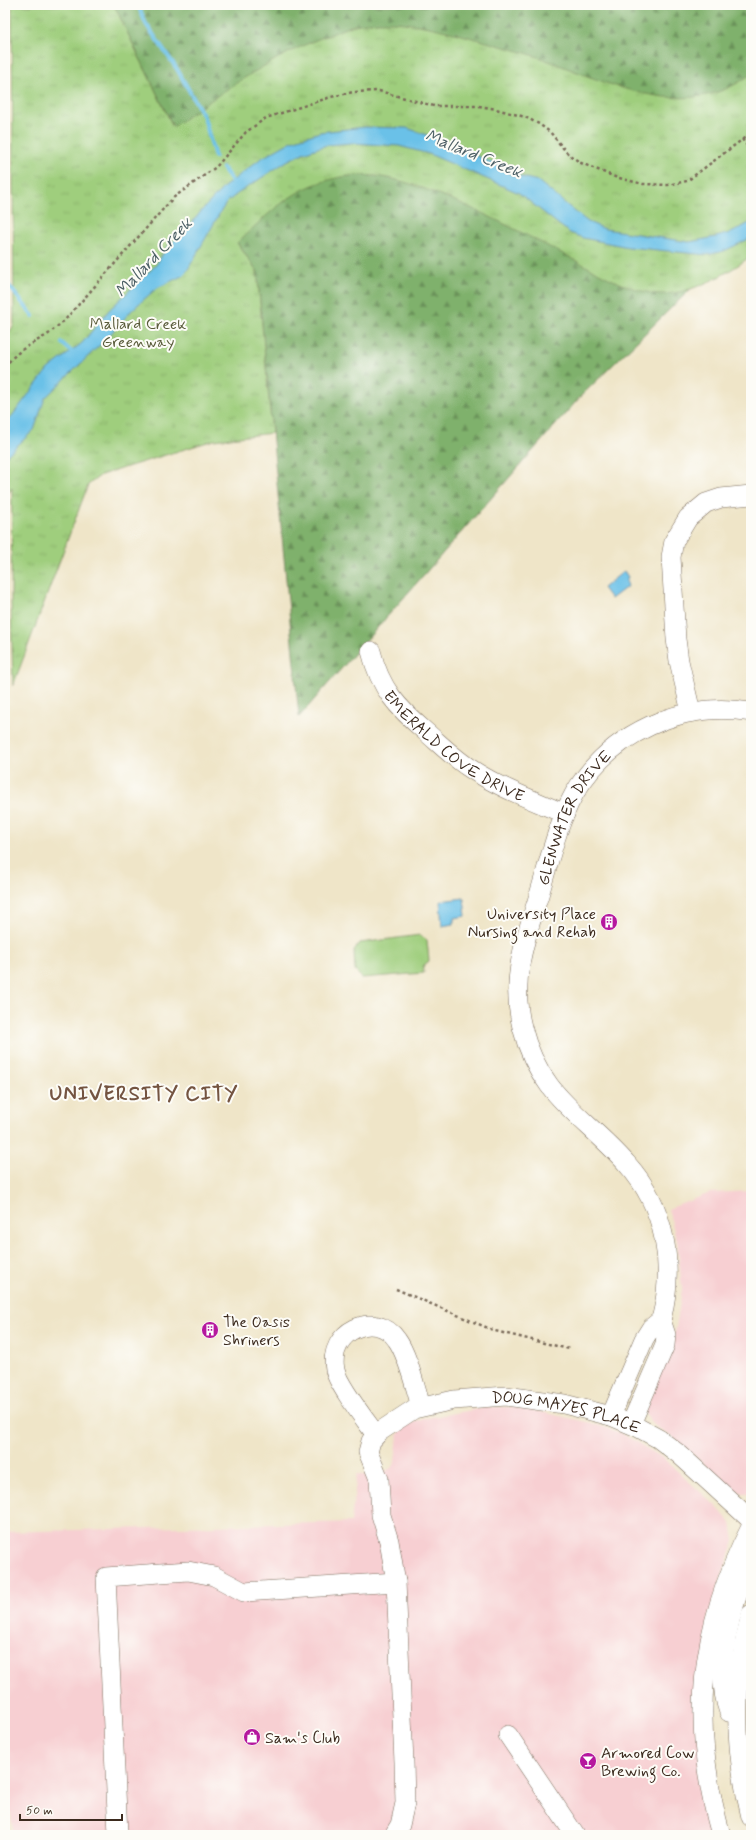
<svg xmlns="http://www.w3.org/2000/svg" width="756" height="1840" viewBox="0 0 756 1840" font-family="Mynerve,sans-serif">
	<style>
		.built { fill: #f7cfd2 }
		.forest { fill: url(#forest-firs); stroke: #5d6e45 }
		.park { fill: url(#park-tufts); stroke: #6d7c4e }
		.pitch { fill: #9fce7d; stroke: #6d7c4e }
		.water { fill: #6bc1e8; stroke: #537683 }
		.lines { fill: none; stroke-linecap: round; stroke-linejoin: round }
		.stream { stroke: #6bc1e8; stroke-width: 4 }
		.minor-casing { stroke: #7a6b5a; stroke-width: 20 }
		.path { stroke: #7a6b5a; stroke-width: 2.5; stroke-dasharray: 3 3; stroke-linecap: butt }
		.minor { stroke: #fff; stroke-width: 19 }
		.labels { text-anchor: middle; stroke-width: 4; stroke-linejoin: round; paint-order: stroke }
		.park-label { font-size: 16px; fill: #595b3a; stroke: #fdfcf7 }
		.street-label { font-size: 16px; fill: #3b2a1e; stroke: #fdfcf7 }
		.poi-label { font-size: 16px; fill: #3b2a1e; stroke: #fdfcf7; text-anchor: start }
		.water-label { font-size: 17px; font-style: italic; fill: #4c5f65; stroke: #fdfcf7 }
		.district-label { font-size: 20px; font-weight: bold; letter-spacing: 1px; fill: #745441; stroke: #fdfcf7 }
	</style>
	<defs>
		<pattern id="forest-firs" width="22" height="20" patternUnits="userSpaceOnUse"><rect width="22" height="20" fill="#7fb16c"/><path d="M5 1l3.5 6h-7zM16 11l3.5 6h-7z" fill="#699058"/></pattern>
		<pattern id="park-tufts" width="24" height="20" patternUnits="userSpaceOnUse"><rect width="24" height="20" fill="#9fce7d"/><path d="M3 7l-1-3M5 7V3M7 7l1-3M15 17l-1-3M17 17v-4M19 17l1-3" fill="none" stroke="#8ab16c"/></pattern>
	</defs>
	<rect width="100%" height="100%" fill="#fdfcf7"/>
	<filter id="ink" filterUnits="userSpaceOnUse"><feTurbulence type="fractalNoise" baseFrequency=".025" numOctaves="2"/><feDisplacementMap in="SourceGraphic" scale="8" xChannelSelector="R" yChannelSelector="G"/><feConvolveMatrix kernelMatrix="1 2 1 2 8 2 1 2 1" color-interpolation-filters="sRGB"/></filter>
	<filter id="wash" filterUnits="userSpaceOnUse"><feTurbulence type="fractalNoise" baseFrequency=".012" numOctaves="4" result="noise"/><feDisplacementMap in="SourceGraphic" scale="16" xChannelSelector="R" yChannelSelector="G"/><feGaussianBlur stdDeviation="0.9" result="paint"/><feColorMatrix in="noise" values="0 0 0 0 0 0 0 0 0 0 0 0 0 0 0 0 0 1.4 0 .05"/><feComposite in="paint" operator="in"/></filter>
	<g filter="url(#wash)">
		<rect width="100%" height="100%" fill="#efe5c8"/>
		<path class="built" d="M751,1191V1493H744L736,1492L728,1486L679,1442L651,1423L645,1411L676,1328L682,1289L677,1241L668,1209L710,1193Z
			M489,1407H512L537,1411L591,1423L621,1433L663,1458L716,1506L731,1523L734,1540L708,1618L715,1835H14L5,1779V1532L351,1522L357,1474L375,1477L391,1468L395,1462L398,1435L403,1426L427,1418Z"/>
		<path class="forest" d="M114,5H751V230L581,396L299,717L257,271L212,207Z"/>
		<path class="park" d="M12,5H114L173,127C222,92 272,56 329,35C337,32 346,27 355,25C398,15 446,31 487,42C503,47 520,51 535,56C603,80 684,126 751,74V256C726,275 684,299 651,293C623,288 596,271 571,258C530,237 489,215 446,197C422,188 399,178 373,176C349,173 319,180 297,193C275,206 256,225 237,243L257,271L272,433L214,440L101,475L88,485L13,686L11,602L12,488L5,497V339L14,325Z"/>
		<path class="pitch" d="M420,935L427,940L429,961L423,966L424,973L362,978L355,971L354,950L360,943Z"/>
		<path class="water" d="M365,127L407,128L444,141L497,165L510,174L538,181L579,215L588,222L605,229L689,242L716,237L733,232L751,222V238L724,251L707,255L628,247L583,238L570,233L558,224L519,193L443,160L429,154L399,146L352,143L327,145L303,153L287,161L237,194L227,202L221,211L187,271L182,276L157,288L133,309L103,342L45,398L34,430L5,457V425L48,369L82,343L109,310L156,265L167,247L185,231L203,209L224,187L260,159L292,141L320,132Z
			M624,571L628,577L626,581L628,586L611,599L603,588Z
			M464,898L466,916L454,918V924L442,926L440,901Z"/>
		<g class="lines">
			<path class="stream" d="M138,5L146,24L177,69L204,117L215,157
				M223,168L234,184
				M5,281L33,316
				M62,343L75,355"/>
		</g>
	</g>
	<g filter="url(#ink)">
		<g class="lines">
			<g class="minor-casing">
				<g id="minor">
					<path id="s1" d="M371,651C380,689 398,708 426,732C441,745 455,759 471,769C500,788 533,800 565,814"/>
					<path d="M691,712L679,661L676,639L671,557L674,541L688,518L706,503L721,498L751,495"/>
					<path id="s2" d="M661,1320C675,1266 666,1207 627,1164C584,1115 540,1098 522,1027C510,981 525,939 539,895C549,862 557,825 574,794C610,733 682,700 751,712"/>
					<path d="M611,1416L644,1339L651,1328L661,1320L666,1335L665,1345L631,1424"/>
					<path d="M376,1435C366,1421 338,1385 335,1370C327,1332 375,1308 397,1340C408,1355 415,1388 421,1406"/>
					<path d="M751,1614C732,1682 734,1749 751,1817"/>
					<path d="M729,1712C713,1670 731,1602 751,1564"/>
					<path d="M508,1735L575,1835"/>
					<path d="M120,1835L118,1834L106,1577L188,1571L214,1576L244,1592L396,1582"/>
					<path id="s3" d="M394,1835L400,1825L405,1803L404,1762L396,1582L389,1541L381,1515L379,1479L368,1452L371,1441L379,1432L414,1409L454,1400L506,1396L564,1404L611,1416L637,1427L659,1439L680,1455L751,1520"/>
					<path d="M721,1835C690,1725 698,1629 751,1527"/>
				</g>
			</g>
			<path class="path" d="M742,139L751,151
				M5,367C17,350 30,345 47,335C53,331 58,325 64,321L173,198L216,167L246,132L266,118L331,97L353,92L379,91L434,106H479L496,109L525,117L539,124L550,132L568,154L581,163L615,177L643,184L668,185L687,181L751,133
				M396,1289L495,1331L569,1349"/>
			<use href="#minor" class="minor"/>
		</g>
	</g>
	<defs>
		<g id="building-disc" transform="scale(0.9)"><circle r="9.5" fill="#b5179e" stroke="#fdfcf7"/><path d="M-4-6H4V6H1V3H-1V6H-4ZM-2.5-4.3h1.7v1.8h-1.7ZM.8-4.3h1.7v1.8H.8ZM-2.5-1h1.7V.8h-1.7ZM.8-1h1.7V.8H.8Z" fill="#fff"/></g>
		<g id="shop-disc" transform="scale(0.9)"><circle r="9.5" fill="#b5179e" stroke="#fdfcf7"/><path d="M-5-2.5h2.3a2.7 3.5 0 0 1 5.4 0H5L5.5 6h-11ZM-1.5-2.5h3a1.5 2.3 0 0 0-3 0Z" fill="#fff"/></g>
		<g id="bar-disc" transform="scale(0.9)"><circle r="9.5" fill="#b5179e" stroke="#fdfcf7"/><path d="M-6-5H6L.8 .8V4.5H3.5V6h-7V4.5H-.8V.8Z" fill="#fff"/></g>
	</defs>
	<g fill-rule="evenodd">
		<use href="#building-disc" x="609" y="922"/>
		<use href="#building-disc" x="210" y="1330"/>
		<use href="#shop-disc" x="252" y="1737"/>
		<use href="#bar-disc" x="588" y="1761"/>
	</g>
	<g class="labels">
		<g class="park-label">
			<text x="138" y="329">Mallard Creek<tspan x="138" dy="18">Greenway</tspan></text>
		</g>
		<g class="street-label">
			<text dy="6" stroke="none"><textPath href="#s1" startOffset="131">EMERALD COVE DRIVE</textPath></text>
			<text dy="6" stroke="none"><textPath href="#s2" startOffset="563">GLENWATER DRIVE</textPath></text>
			<text dy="6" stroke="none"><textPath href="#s3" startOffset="610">DOUG MAYES PLACE</textPath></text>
		</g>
		<g class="poi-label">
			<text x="596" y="919" text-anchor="end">University Place<tspan x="596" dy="18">Nursing and Rehab</tspan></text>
			<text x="223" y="1327">The Oasis<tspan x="223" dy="18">Shriners</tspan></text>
			<text x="265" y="1743">Sam's Club</text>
			<text x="601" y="1758">Armored Cow<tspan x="601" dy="18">Brewing Co.</tspan></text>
		</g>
		<g class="water-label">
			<text transform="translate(474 153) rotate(22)" y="6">Mallard Creek</text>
			<text transform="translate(153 257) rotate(-46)" y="6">Mallard Creek</text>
		</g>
		<g class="district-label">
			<text x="144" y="1100">UNIVERSITY CITY</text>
		</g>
	</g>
	<rect width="756" height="1840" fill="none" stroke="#fdfcf7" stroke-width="20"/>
	<path d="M20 1814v6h102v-6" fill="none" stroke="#3b2a1e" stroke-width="2"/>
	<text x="26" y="1814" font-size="12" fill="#3b2a1e" stroke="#fdfcf7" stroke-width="3" paint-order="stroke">50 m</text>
</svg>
